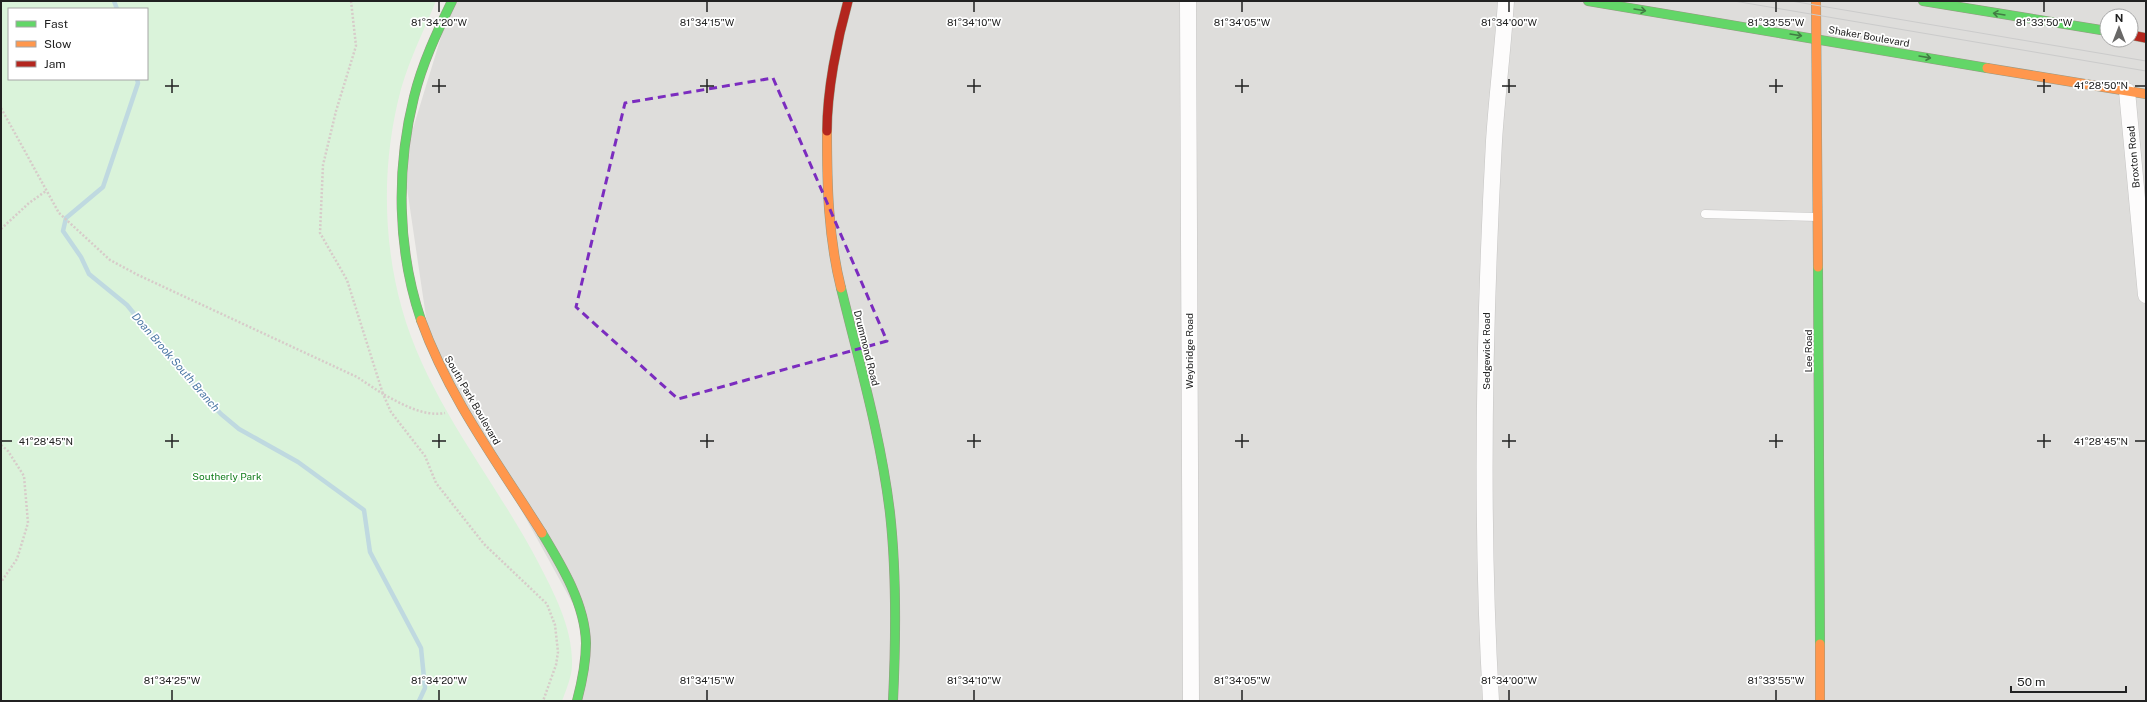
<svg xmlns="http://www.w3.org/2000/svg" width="2147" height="702" viewBox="0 0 2147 702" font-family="'Public Sans',sans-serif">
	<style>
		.residential { fill: #dedddb; fill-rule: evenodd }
		.park { fill: #daf3da; fill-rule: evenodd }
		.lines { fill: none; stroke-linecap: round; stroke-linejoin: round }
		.stream { stroke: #bfd9e0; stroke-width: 4.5 }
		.lane-casing { stroke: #c6c5c4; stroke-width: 9 }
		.street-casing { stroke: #c6c5c4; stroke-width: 17 }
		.fast-casing { stroke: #969882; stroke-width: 10 }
		.slow-casing { stroke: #969882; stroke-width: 10 }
		.jam-casing { stroke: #969882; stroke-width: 10 }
		.path { stroke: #d7cbc9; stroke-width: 2.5; stroke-dasharray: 2 2; stroke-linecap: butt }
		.lane { stroke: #fdfcfc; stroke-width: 8 }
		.street { stroke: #fdfcfc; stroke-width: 16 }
		.fast { stroke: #63d668; stroke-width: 9 }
		.slow { stroke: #ff974d; stroke-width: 9 }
		.jam { stroke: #b3261e; stroke-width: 9 }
		.tram { stroke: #cbcbcb; stroke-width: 1 }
		.oneway { stroke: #427c44 }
		.marked { fill: none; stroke: #7b2cbf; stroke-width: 3; stroke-dasharray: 8 5; stroke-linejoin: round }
		.ticks { fill: none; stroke: #212121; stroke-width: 1.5 }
		.labels { text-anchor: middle; stroke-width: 3.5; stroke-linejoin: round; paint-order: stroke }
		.street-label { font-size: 10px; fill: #212121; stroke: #fff }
		.park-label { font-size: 10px; fill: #117d1b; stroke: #fff }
		.water-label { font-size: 11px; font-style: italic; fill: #4e79a6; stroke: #fff }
		.ticks-label { font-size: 10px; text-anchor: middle; fill: #212121; stroke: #fff; stroke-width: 3.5; stroke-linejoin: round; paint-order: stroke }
	</style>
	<rect width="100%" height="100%" fill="#efedea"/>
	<path class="residential" d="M452,1H2146V701H577L584,624L430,344L403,161ZM2107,16H2131V40H2107Z"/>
	<path class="park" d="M1,1H436C424,30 410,58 401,89C382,160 382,238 402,309C428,402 494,478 538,562C554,593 573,628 572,665C572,676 566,690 562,701H1ZM9,9H147V79H9Z"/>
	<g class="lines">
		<path class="stream" d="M114,1L117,9
			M137,79L138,83L103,187L66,218L63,231L81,257L89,274L127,305L179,369L221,414L239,429L298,462L364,510L370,552L421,648L425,688L419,701"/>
		<g class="lane-casing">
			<path id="lane" d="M1705,214L1817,217"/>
		</g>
		<g class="street-casing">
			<path id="street" d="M1188,1L1191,701
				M2127,91L2146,295
				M1491,701C1480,515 1484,327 1494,141C1497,95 1503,48 1506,1"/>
		</g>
		<g class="fast-casing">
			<path id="fast" d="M1588,1L1987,68
				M1923,1L2107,31
				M1818,267L1820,644
				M841,288C859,362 881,437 890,513C897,576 896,638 893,701
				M421,320C397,249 396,169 414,97C422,64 437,32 452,1
				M542,533C562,566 585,604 586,643C586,663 582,682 577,701"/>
		</g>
		<g class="slow-casing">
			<path id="slow" d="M1816,1L1818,267
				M1987,68L2146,94
				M827,131C827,184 828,236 841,288
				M421,320C449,398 498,463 542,533
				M1820,644V701"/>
		</g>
		<g class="jam-casing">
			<path id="jam" d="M2131,35L2146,38
				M827,131C827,91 837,40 848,1"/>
		</g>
		<path class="path" d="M351,1L356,46L336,111L323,165L320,233L347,280L383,394C402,404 423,417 445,413
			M1,108L59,213L110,260L138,275L357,377L383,394L391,412L425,456L436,483L484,544L547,604L555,625L558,652L556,665L543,701
			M1,229L29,203L46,191
			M1,445L8,451L24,476L28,523L17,559L1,582"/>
		<use href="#lane" class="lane"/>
		<use href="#street" class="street"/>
		<use href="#fast" class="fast"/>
		<use href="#slow" class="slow"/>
		<use href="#jam" class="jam"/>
		<path class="tram" d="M1734,1L2146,71
			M1791,1L2146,61"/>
	</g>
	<defs><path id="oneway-shaft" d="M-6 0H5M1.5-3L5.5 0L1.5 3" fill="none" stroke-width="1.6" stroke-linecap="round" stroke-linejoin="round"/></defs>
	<g class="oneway">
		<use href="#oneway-shaft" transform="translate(1640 10) rotate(9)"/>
		<use href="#oneway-shaft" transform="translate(1999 14) rotate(-171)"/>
		<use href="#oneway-shaft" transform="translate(1796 35) rotate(9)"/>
		<use href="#oneway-shaft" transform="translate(1925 57) rotate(10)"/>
	</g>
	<path class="marked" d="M773,78L887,341L678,399L576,307L625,103Z"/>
	<path class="ticks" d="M439,2V12M707,2V12M974,2V12M1242,2V12M1509,2V12M1776,2V12M2044,2V12M172,79V93M439,79V93M707,79V93M974,79V93M1242,79V93M1509,79V93M1776,79V93M2044,79V93M165,86H179M432,86H446M700,86H714M967,86H981M1235,86H1249M1502,86H1516M1769,86H1783M2037,86H2051M2135,86H2145M172,434V448M439,434V448M707,434V448M974,434V448M1242,434V448M1509,434V448M1776,434V448M2044,434V448M2,441H12M165,441H179M432,441H446M700,441H714M967,441H981M1235,441H1249M1502,441H1516M1769,441H1783M2037,441H2051M2135,441H2145M172,690V700M439,690V700M707,690V700M974,690V700M1242,690V700M1509,690V700M1776,690V700"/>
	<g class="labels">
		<g class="street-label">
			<text transform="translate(1869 36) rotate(10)" y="4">Shaker Boulevard</text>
			<text transform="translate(2133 157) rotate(-95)" y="4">Broxton Road</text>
			<text transform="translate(867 348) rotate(76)" y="4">Drummond Road</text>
			<text transform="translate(1189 351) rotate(-90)" y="4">Weybridge Road</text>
			<text transform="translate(1486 351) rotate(-90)" y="4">Sedgewick Road</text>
			<text transform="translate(1808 351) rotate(-90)" y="4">Lee Road</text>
			<text transform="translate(473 400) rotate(60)" y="4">South Park Boulevard</text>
		</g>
		<g class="park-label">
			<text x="227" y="480">Southerly Park</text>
		</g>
		<g class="water-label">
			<text transform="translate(176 362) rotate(49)" y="4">Doan Brook South Branch</text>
		</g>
	</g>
	<g class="ticks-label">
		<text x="439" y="26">81°34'20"W</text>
		<text x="707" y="26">81°34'15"W</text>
		<text x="974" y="26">81°34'10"W</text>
		<text x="1242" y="26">81°34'05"W</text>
		<text x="1509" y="26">81°34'00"W</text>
		<text x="1776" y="26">81°33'55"W</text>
		<text x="2044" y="26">81°33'50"W</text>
		<text x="2101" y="89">41°28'50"N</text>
		<text x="46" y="445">41°28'45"N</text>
		<text x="2101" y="445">41°28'45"N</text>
		<text x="172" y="684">81°34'25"W</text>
		<text x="439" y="684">81°34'20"W</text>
		<text x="707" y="684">81°34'15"W</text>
		<text x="974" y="684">81°34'10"W</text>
		<text x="1242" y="684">81°34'05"W</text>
		<text x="1509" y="684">81°34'00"W</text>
		<text x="1776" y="684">81°33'55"W</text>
	</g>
	<rect width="2147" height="702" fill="none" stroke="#212121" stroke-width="4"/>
	<rect x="8" y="8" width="140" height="72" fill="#ffffff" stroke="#a6a6a6"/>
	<rect x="16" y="21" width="20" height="6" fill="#63d668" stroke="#a6a6a6"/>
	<text x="44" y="28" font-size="12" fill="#212121">Fast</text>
	<rect x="16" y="41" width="20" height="6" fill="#ff974d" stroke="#a6a6a6"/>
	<text x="44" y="48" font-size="12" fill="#212121">Slow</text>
	<rect x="16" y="61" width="20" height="6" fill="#b3261e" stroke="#a6a6a6"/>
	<text x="44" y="68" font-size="12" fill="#212121">Jam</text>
	<g transform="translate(2119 28)"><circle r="19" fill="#ffffff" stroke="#a6a6a6"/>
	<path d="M0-3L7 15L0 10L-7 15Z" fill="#696867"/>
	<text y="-6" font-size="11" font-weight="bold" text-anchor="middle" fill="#212121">N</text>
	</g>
	<path d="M2011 686v6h115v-6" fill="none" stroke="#212121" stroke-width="2"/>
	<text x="2017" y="686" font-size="12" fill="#212121" stroke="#ffffff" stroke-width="3" paint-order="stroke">50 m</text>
</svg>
